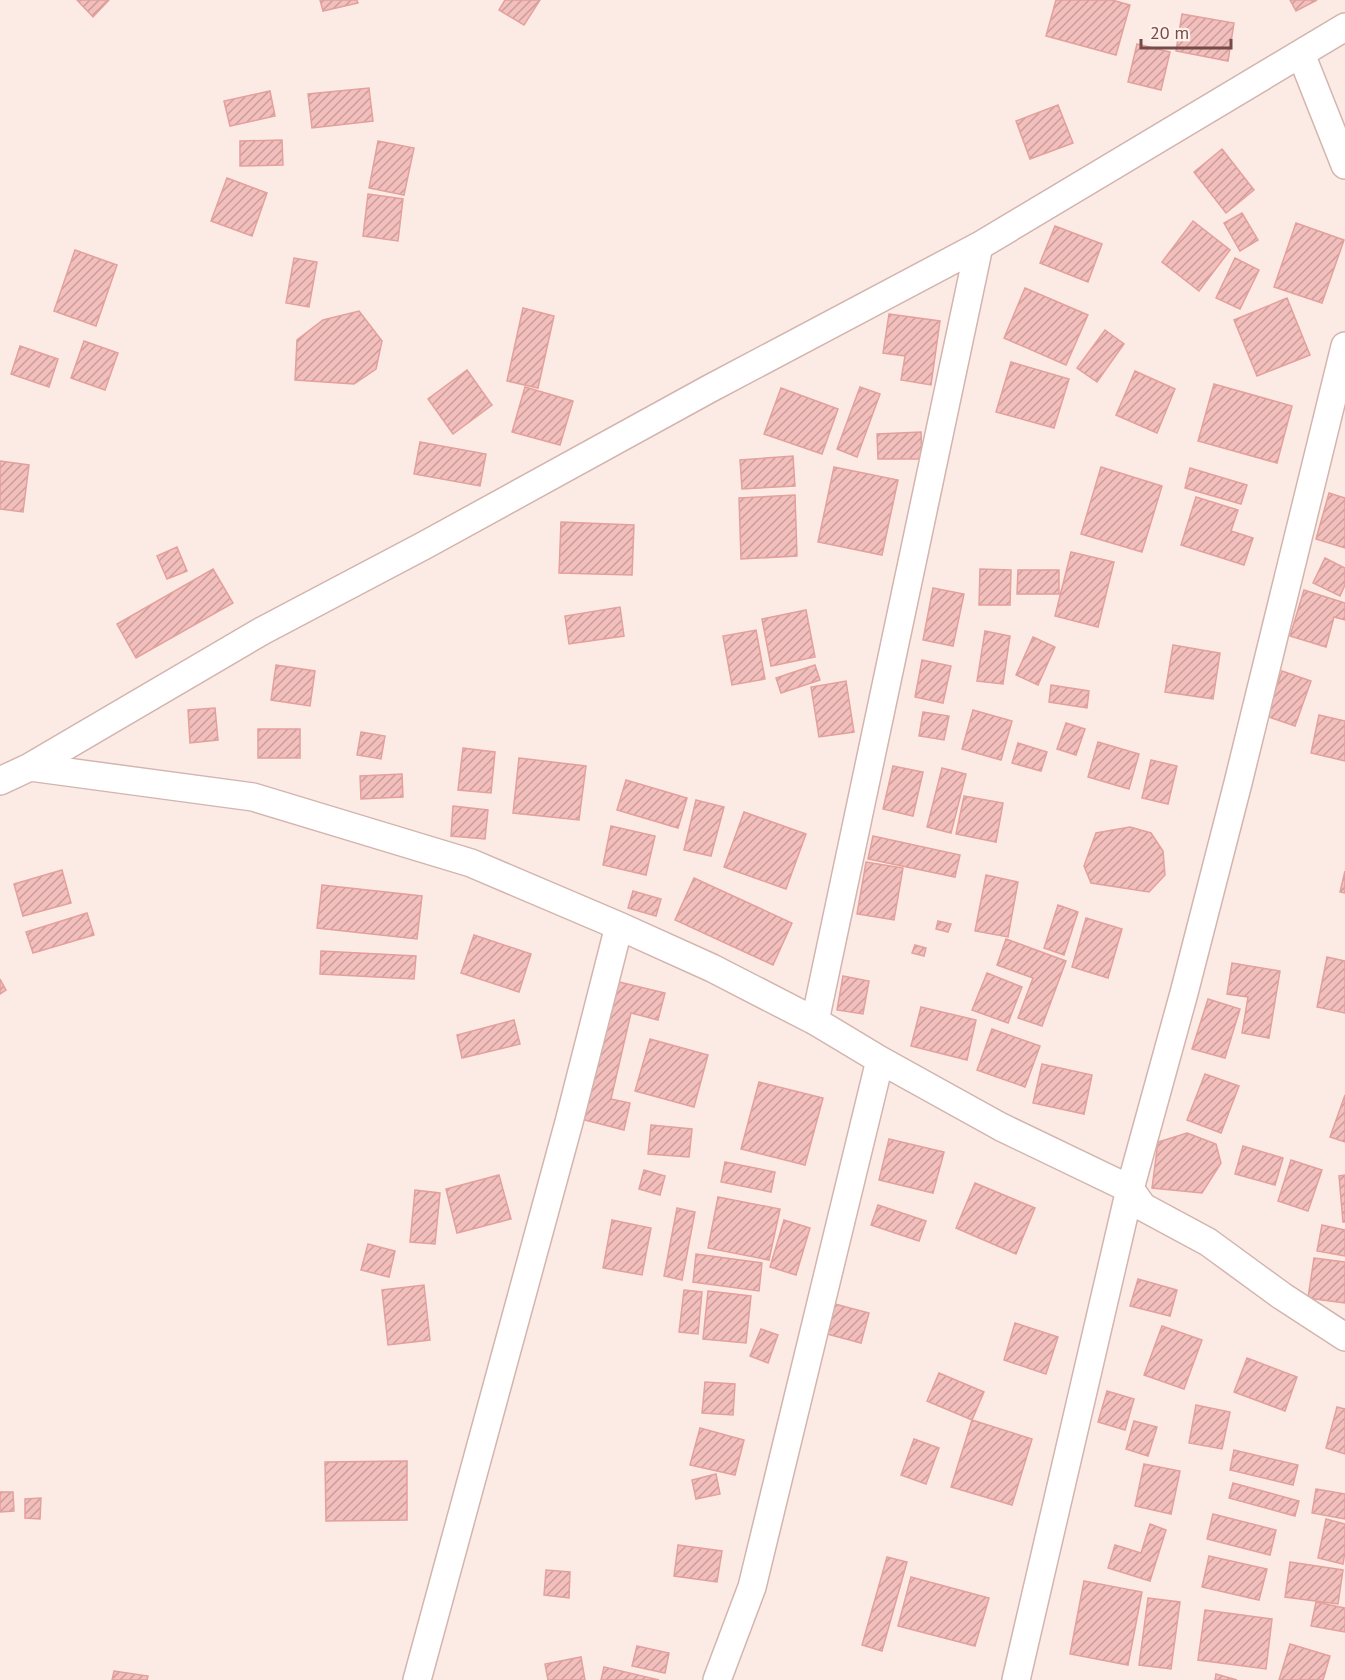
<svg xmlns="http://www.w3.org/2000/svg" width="1345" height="1680" viewBox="0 0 1345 1680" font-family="'PT Sans',sans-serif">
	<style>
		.building { fill: url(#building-hatch); stroke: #e4a09c; stroke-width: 1.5 }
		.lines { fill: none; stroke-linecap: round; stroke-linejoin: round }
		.street-casing { stroke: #d3b4af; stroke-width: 30 }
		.street { stroke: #fff; stroke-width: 27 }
	</style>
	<defs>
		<pattern id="building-hatch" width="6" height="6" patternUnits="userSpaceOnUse" patternTransform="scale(1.5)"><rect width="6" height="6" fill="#f2bfbc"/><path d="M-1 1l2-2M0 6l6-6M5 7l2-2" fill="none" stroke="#c99d9b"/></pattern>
	</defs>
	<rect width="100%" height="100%" fill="#fcebe4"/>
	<path class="building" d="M77,0H109L93,17Z
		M320,0H357L358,3L323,11Z
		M505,0H540L524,25L499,10Z
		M1056,0H1112L1130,5L1116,55L1046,36Z
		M1290,0H1317L1296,11Z
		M1182,14L1234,23L1228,61L1176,51Z
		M1137,44L1170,52L1161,90L1128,82Z
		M369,88L373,121L312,128L308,94Z
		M270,91L275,116L230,126L224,101Z
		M1058,105L1073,143L1030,159L1016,121Z
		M282,140L283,165L240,166V141Z
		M378,141L414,148L404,195L369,188Z
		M1222,149L1254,190L1226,213L1194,172Z
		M227,178L267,193L252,236L211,221Z
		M368,194L403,199L398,241L363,236Z
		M1242,213L1258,240L1240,251L1224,223Z
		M1193,221L1230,250L1199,291L1162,262Z
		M1296,223L1344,240L1322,303L1274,287Z
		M1055,226L1102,244L1088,282L1040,263Z
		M75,250L117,265L96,326L54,311Z
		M294,258L317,262L309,307L286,303Z
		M1235,258L1259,270L1240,309L1216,298Z
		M1025,288L1088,315L1066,365L1004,338Z
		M1287,298L1310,355L1257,376L1234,320Z
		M523,308L554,316L538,388L507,381Z
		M359,311L382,341L376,369L354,384L295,380L297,340L323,320Z
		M889,314L940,321L931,385L901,380L905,356L883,353Z
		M1105,330L1124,344L1097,382L1077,368Z
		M84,341L118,353L105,390L71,378Z
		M20,346L58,359L49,387L11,374Z
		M1011,362L1069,379L1054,428L996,412Z
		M467,370L492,405L453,434L428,399Z
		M1135,371L1175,389L1157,433L1116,415Z
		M1214,384L1292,406L1277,463L1198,441Z
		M525,387L573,401L560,445L512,432Z
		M860,387L880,394L857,457L837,449Z
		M781,388L838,409L822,454L764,434Z
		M921,432L922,459H878L877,434Z
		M420,442L486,454L480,486L414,474Z
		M793,456L795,486L742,489L740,460Z
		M0,461L29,465L23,512L0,509Z
		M834,467L898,480L882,555L818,542Z
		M1101,467L1162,486L1142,552L1081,534Z
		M1190,468L1247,485L1241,504L1185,488Z
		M1329,493L1345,498V548L1316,539Z
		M795,495L797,556L741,559L739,498Z
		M1196,497L1238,510L1231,531L1253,538L1244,565L1181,545Z
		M561,522L634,525L632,575L559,573Z
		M177,547L187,571L167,579L157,556Z
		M1071,552L1114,562L1098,627L1055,616Z
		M1325,558L1345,568V585L1340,596L1313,583Z
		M213,569L233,603L136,658L117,624Z
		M980,569L1011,570L1010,605H979Z
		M1018,570H1059V594H1017Z
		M933,588L964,594L953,646L923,640Z
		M1304,590L1345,603V620L1334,617L1326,647L1290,636Z
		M620,607L624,636L569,644L565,616Z
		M806,610L815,657L771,666L762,619Z
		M756,630L765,679L732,685L723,636Z
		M985,631L1010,636L1003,684L977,681Z
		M1033,637L1055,647L1038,685L1016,675Z
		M1173,645L1220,653L1213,699L1165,692Z
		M922,660L951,666L943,703L915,697Z
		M276,665L315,671L310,706L271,700Z
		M815,665L820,680L781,693L776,678Z
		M1282,671L1311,681L1295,726L1266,716Z
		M846,681L854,732L819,737L811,687Z
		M1051,685L1089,691L1087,708L1049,702Z
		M215,708L218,740L190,743L188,710Z
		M973,710L1012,721L1001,760L962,749Z
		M923,712L949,716L944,740L919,736Z
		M1319,715L1345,721V761L1311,753Z
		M1066,723L1085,729L1076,755L1057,749Z
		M258,729H300V758H258Z
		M361,732L385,736L381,759L357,755Z
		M1098,742L1139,754L1129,789L1088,777Z
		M1018,743L1047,752L1041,771L1012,763Z
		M463,748L495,752L491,793L458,790Z
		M519,758L586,766L579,820L513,813Z
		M1151,760L1177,766L1168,804L1142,798Z
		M893,766L923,772L913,816L883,809Z
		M942,768L966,774L951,833L927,827Z
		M402,774L403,797L361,799L360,776Z
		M626,780L687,798L678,828L617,810Z
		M964,796L1003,803L996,842L956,834Z
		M696,800L724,807L711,856L684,850Z
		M453,806L488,810L485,839L451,836Z
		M744,812L806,834L786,889L724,867Z
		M611,826L655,836L646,875L603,865Z
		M1130,827L1151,833L1163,851L1165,875L1149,892L1091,883L1084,866L1096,833Z
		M873,836L960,855L955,877L868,859Z
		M866,862L903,868L894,920L857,914Z
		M62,870L71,903L23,916L14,884Z
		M1345,871V893L1340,892Z
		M986,875L1018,882L1008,937L975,931Z
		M694,878L792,923L773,965L675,920Z
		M322,885L422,896L417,939L317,928Z
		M633,891L661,899L656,916L628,908Z
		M1058,905L1078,912L1064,955L1044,948Z
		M87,913L94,935L33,953L26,932Z
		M1086,918L1122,929L1108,978L1072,967Z
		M938,921L951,924L948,932L936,929Z
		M474,935L531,954L519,992L461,973Z
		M1006,939L1066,961L1042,1026L1018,1018L1033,978L997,965Z
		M915,945L926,948L924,956L912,953Z
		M321,951L416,956L414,979L320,974Z
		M1327,957L1345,961V1013L1317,1007Z
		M1232,963L1280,971L1269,1038L1242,1033L1248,997L1227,994Z
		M987,973L1022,987L1008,1023L972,1010Z
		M843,976L869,981L863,1014L837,1010Z
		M0,979L6,990L0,994Z
		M607,979L665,993L658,1020L631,1013L611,1099L630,1103L624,1130L573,1117Z
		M1208,999L1240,1009L1225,1058L1192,1049Z
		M921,1007L976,1020L967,1060L911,1046Z
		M514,1020L520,1044L462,1058L457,1035Z
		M992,1029L1040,1046L1025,1087L977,1070Z
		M650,1039L708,1055L694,1107L635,1091Z
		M1042,1064L1092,1075L1084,1114L1033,1103Z
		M1205,1074L1239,1086L1221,1133L1187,1120Z
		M759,1082L823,1098L805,1165L741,1149Z
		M1345,1095V1142L1330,1137Z
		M651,1125L692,1129L689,1157L648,1154Z
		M1187,1133L1216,1144L1221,1163L1202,1193L1152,1188L1158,1142Z
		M889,1139L944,1152L933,1193L879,1180Z
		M1243,1146L1283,1158L1275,1185L1235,1174Z
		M1291,1160L1322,1170L1308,1211L1278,1201Z
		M725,1162L775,1172L771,1192L721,1182Z
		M644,1170L665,1176L660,1195L639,1189Z
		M499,1175L511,1219L457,1233L446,1189Z
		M1345,1175V1222H1343L1339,1176Z
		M975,1183L1035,1208L1016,1254L956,1228Z
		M415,1190L440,1193L435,1244L410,1242Z
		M718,1197L780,1209L769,1260L708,1248Z
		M878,1205L926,1221L919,1241L871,1225Z
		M677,1208L695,1212L682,1280L664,1276Z
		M612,1220L651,1228L642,1275L603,1268Z
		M784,1220L810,1228L796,1275L770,1267Z
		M1322,1225L1345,1230V1256L1317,1251Z
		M368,1244L395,1251L389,1277L361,1270Z
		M696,1254L762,1263L759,1291L693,1282Z
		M1314,1258L1345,1262V1303L1308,1298Z
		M1138,1279L1177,1290L1170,1316L1130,1306Z
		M424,1285L430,1340L388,1345L382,1290Z
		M684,1290L702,1292L698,1334L679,1332Z
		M708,1291L751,1296L746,1343L703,1339Z
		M835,1304L869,1313L861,1343L827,1334Z
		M1015,1323L1058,1337L1046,1374L1004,1360Z
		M1162,1326L1202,1340L1184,1389L1144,1375Z
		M761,1329L778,1335L768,1363L750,1356Z
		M1247,1358L1297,1377L1285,1411L1234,1392Z
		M939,1373L984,1392L972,1420L927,1401Z
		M705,1382L735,1384L733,1415L702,1413Z
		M1107,1391L1134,1399L1125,1430L1098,1422Z
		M1196,1405L1230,1412L1222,1449L1189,1443Z
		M1337,1407L1345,1409V1454L1326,1448Z
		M972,1420L1032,1439L1012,1505L951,1487Z
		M1134,1421L1157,1427L1148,1456L1126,1449Z
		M700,1428L744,1440L735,1475L690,1465Z
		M914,1439L939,1448L926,1484L901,1475Z
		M1234,1450L1298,1465L1293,1485L1230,1470Z
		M407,1461V1520L326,1521L325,1462Z
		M1144,1464L1180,1471L1171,1514L1135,1506Z
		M716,1474L720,1494L696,1499L692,1480Z
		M1233,1483L1299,1501L1295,1516L1229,1498Z
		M1316,1489L1345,1494V1519L1312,1513Z
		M0,1492H13L14,1511L0,1512Z
		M41,1498L40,1519L25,1518V1499Z
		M1213,1514L1276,1530L1270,1555L1207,1539Z
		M1326,1519L1345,1524V1552L1343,1564L1318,1558Z
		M1150,1524L1166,1530L1150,1581L1108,1568L1115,1545L1141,1553Z
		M678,1545L722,1551L717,1582L674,1576Z
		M1209,1556L1267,1569L1259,1600L1202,1587Z
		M887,1557L907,1562L882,1651L862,1645Z
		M1290,1562L1343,1570L1338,1604L1285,1597Z
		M546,1570L570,1572L569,1598L544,1595Z
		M911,1577L989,1598L975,1646L898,1626Z
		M1084,1581L1142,1592L1128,1665L1070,1654Z
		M1148,1598L1180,1602L1171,1669L1139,1665Z
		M1316,1602L1345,1608V1632L1311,1626Z
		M1205,1610L1272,1619L1266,1669L1198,1660Z
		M1290,1644L1330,1656L1323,1680H1279Z
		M637,1646L669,1653L665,1673L632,1666Z
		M581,1657L585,1680H548L545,1664Z
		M604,1667L659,1680H601Z
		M114,1671L148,1676L147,1680H112Z
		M1216,1674L1237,1680H1215Z"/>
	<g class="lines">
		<g class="street-casing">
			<path id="street" d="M1301,54L1345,165
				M30,767L253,797L471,863L619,926L712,968L815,1021L880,1060L1001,1127L1130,1189L1143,1207L1208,1242L1282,1296L1345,1337
				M0,781L30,767L262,631L425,545L709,389L979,246L1345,27
				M815,1021L979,246
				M417,1680L569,1122L619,926
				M717,1680L752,1587L880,1060
				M1016,1680L1130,1189L1184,993L1238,783L1345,346"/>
		</g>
		<use href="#street" class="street"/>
	</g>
	<path d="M1141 39v9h90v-9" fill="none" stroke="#754b49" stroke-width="3"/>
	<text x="1150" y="39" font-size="18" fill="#754b49" stroke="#fff0ea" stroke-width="4.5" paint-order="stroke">20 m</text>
</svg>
